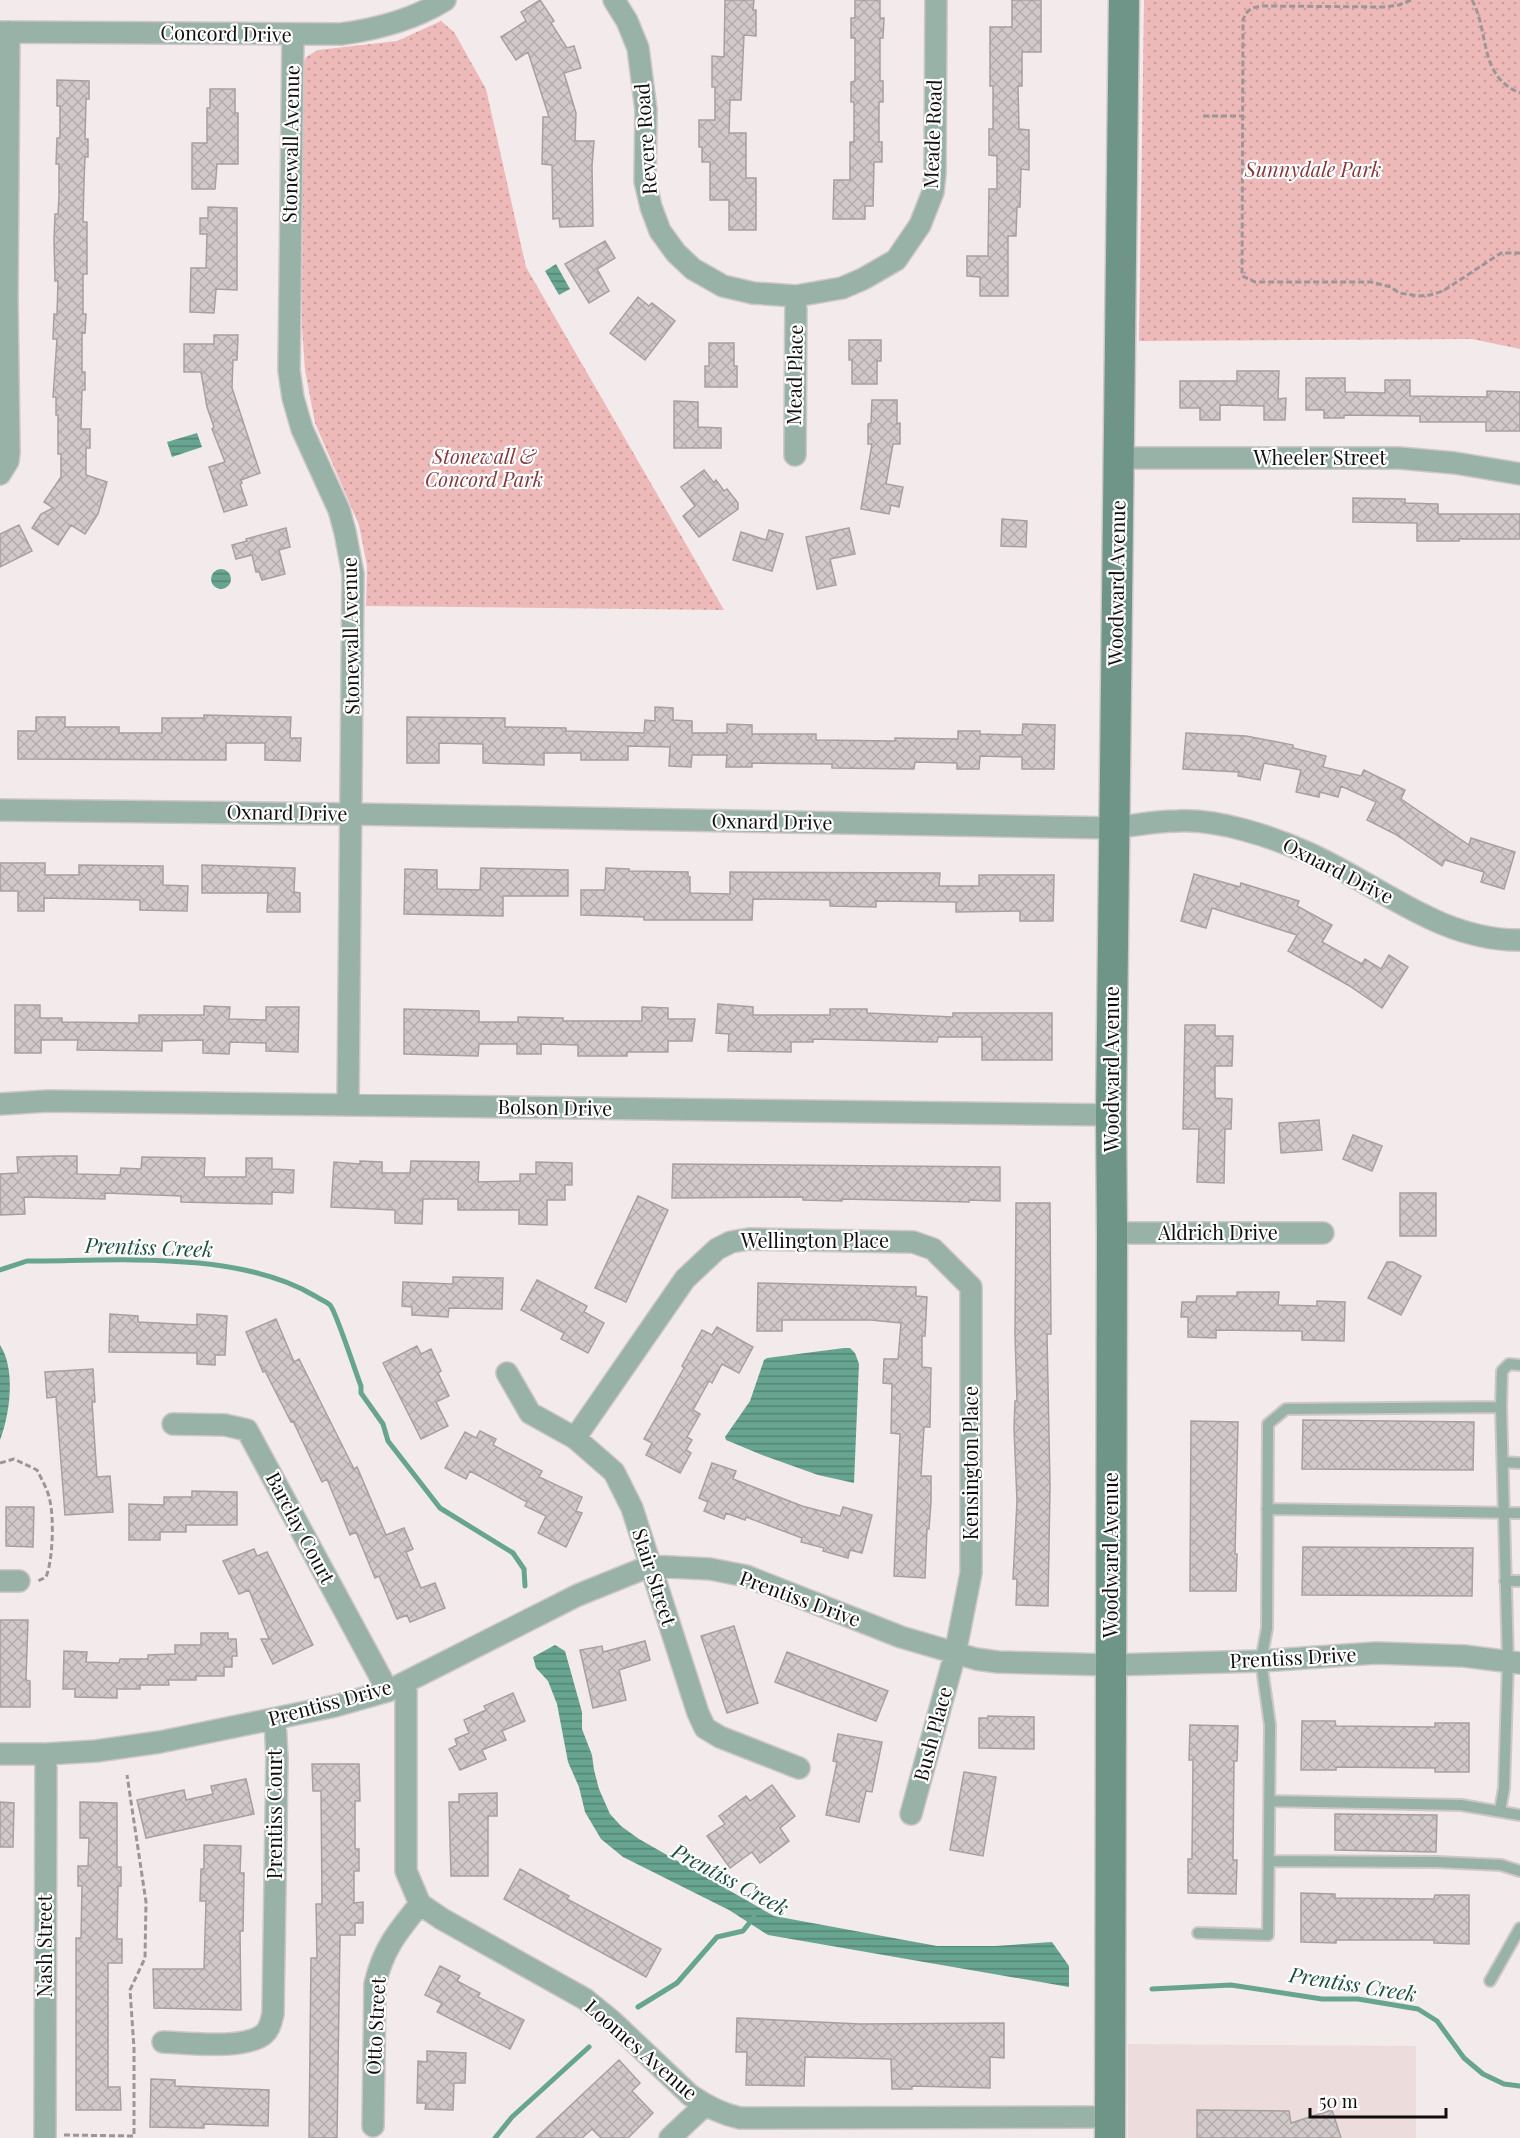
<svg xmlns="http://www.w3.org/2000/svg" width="1520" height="2138" viewBox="0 0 1520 2138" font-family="'Playfair Display',serif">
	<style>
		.built { fill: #ecdcdc }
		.park { fill: url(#park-dots) }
		.water { fill: url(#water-rules) }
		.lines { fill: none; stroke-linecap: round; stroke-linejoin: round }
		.stream { stroke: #68a591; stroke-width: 5 }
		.building { fill: url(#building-cross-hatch); stroke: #a8a0a0; stroke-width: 1.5 }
		.lane-casing { stroke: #cfc7c7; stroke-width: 14 }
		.street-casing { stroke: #cfc7c7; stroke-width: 24 }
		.secondary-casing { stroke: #cfc7c7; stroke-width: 33 }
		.path { stroke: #9c9696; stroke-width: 3; stroke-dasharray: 6 3; stroke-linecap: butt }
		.lane { stroke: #98b2a8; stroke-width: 10 }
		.street { stroke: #98b2a8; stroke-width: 21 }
		.secondary { stroke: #6e9587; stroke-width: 30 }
		.labels { text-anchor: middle; stroke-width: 4.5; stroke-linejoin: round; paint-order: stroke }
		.street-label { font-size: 20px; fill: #100d0d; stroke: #fff }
		.park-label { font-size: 20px; font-style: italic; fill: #82393d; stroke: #fff }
		.water-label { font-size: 21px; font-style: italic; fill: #1c4f40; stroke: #fff }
	</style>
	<defs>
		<pattern id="park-dots" width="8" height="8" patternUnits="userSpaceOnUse" patternTransform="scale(1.5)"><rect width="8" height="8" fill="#eeb9b9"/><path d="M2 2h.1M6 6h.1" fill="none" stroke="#cb9e9e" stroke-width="1.8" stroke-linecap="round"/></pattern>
		<pattern id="water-rules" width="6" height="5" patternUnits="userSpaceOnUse" patternTransform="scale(1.5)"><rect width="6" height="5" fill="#68a591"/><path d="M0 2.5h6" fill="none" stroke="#548575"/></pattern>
		<pattern id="building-cross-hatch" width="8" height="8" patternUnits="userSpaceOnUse" patternTransform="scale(1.5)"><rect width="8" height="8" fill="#d2caca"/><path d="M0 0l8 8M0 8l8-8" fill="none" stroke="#b3acac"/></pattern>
	</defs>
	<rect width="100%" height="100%" fill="#f3ebeb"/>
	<path class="built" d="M1128,2044L1416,2046V2138H1128Z"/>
	<path class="park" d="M1144,0H1520V349L1472,339L1139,341Z
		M441,21L454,32L486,89L526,267L724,610L366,606L367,566L359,525L315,423L305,370L302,326L303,67L306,57L318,50L397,41Z"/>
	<path class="water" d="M556,264L570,289L559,295L545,271Z
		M197,433L202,447L172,457L167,442Z
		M211 579a10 10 0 1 1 20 0a10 10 0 1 1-20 0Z
		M0,1345C16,1369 10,1414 0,1440Z
		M844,1348H850L855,1353L859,1364L854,1483L818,1475L762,1455L726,1440L725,1437L750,1401L764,1360L767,1358Z
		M555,1645L565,1651L582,1712V1729L592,1755L594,1770L599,1789L610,1814L621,1826L639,1839L774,1916L937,1946H995L1052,1942L1069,1966V1987L768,1935L729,1910L623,1857L601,1839L585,1812L579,1787L568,1762L557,1704L548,1681L536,1668L533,1657Z"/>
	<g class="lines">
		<path class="stream" d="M0,1270L27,1261C114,1261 238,1250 315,1296C319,1299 326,1301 330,1305C336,1311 356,1374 361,1386V1393L383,1424L388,1441L440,1508L513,1553L524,1569L525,1586
			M1152,1989L1231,1985L1322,1999H1358L1418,2009L1437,2021L1464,2058L1483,2074L1504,2084L1520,2086
			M638,2007L677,1983L717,1937L743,1931L754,1917
			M495,2138L512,2117L589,2047"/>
	</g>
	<path class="building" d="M540,0L554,21L551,23L567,48L574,46L581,68L564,73L576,113L575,141H594L592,166L593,226L560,227L559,218L553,219L552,165L542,164L543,117H549L528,52L516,60L501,37L526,21L521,12Z
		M725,0H754L753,10H756V36L744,35L741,100H730L729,133H746V178H756V230H729V200H710V162H702V147H699V120H715V87H712V56L724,57Z
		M855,0H880V18H884L883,38H880V81H883V102H879V142H882V162H874L873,206H865V219H833L834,180H850V142H854V102H851V82L855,81V38H851V18H855Z
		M1012,0H1041V52H1022V86H1018L1019,129L1029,130V170L1021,169L1020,207H1017L1016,236H1008V296H980V277L967,276V256H988L989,189H997V156L989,155V129H993V86H990V27H1012Z
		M57,80L89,81V99H86L85,139H88V157H85L84,182L83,222H87V274H83V314H86L85,333L82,332V372H85V390H82L81,429H90V448H86V475L107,482L98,514L85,534L71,525L58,545L32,528L41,514L53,508L44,502L61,477V454H58V415H56V397H53L57,339H53L54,314H57L58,281H55L54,240L55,214H58L59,196V164H56L57,138H60V106H57Z
		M210,89H235V113H238V164H217L215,189H192V143H207V108H210Z
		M208,207L237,208V290L216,289L214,313L190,312L191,268H206L207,234H200V218H208Z
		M605,241L615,258L597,269L609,291L589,303L565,264Z
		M638,297L649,306L652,303L675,321L645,360L610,333Z
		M214,335H238L237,360H233L232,388L260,473L241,480L242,483L240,484L247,505L224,512L209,467L225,462L212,429L214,427L207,407L201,372H184V344H214Z
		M849,340H881V361H877V384H852V360H849Z
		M709,343H734V366H737V387H705V366H709Z
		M1237,371H1279L1278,399L1286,398L1285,420H1264V406L1220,405V420H1200V408H1180V381H1237Z
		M1306,378H1345V392L1385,393V380H1410V396L1487,397V391L1520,392V431H1486V422H1420V416L1344,415V418H1324V410H1306Z
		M872,400H897V424L900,423V444H893L886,484L903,487L899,507L891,505L889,514L861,509L872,444H868V424L871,423Z
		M674,401L698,402V427L721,428V448H674Z
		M704,470L714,483L716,480L724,491L727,489L738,503V509L699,537L683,516L695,506L681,487Z
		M1353,498L1405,499V503L1438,504V514H1520V539H1459V541H1417V523L1353,522Z
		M1002,519L1027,521L1026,547L1001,546Z
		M19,525L32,551L0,567V534Z
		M286,528L290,547L279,550L285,574L262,580L259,572H256L252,555L236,559L232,545L247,541L246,539Z
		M849,528L855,554L830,559L836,585L817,589L806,537Z
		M769,530L783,534L772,571L733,560L741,532L766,540Z
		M655,707L673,708V720L692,721V733H727V724L752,725V734H816V740L895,741V738L958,739V731H980V734L1022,735L1023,724L1055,725L1054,769H1022V757L980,756L979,769H957V763L915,762L914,769L832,768V764L752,763V767H726L727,755H692L691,767L669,766L670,747L628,746V760H581V753H544V765L483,763V744L439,743V763H407V717L505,718V727L566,728V731L644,733L645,720L655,721Z
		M204,715L291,717L290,738H301L300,761L265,760V743H226V760L18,759V731H36V717H65V727H119V733H162V718H204Z
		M1186,733L1246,736L1293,745V748L1326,756L1323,767L1361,776L1364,770L1405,790L1401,799L1469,845L1471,838L1515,852L1504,889L1481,882L1484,872L1445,860L1442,866L1395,834L1367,820L1376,802L1341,786L1338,797L1320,792L1319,797L1296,792L1301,770L1264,763L1260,780L1238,776L1239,772L1183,769Z
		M0,863H45V875H79V865L163,866V885L188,886L187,911L140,910V900L44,898V911H18V891H0Z
		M202,865L295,868L294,892L300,893V912H267L268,893H202Z
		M481,868L568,870V896H503V916L404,914L405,869L437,870V889L480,890Z
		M606,868L629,869V871L688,872V877H690V893L730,894V872L940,873L939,886H979V875H1054L1053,921H1020V911L956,912V902L876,901V907L830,906V900L753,899L752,920H644V917L581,915V890H605Z
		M1194,874L1240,887L1241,883L1299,901L1297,906L1332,925L1322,942L1362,964L1365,959L1381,969L1389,955L1408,967L1382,1008L1348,985L1288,951L1297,935L1212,908L1206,928L1181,921Z
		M718,1004L753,1007V1015H830V1009H867V1013L953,1017V1013H1052V1060H982V1037H938L937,1042L813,1039V1042H791V1052L728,1051L729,1034L716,1033Z
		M15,1005H40V1018H62V1022L139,1023V1015H204V1006L230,1007L229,1019L266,1020V1007H299L298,1052L266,1051V1043L230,1042L229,1054L203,1053V1040L162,1041V1051L77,1050L78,1040H41V1053H15Z
		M642,1007L668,1008V1019H695L692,1041H668V1052H627V1056H578V1045L541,1044V1054H517V1044H479L478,1056L404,1054V1009L479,1011V1022H518V1017L563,1018V1021H642Z
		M1185,1025H1215V1036H1233L1232,1066H1215V1098L1232,1099L1231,1129H1225L1224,1183L1197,1182L1199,1129H1183Z
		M1319,1120L1322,1150L1281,1153L1279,1123Z
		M1353,1135L1382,1146L1372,1171L1343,1159Z
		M58,1156H77V1174L120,1175L121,1168L141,1169L142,1157L205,1158L204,1177H246V1158H272V1169L294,1170L293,1193L272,1192V1204L181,1202V1196L105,1193V1199L24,1197L25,1214L0,1215V1174L18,1173L17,1157Z
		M360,1161L382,1162V1173H410L411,1161L479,1162L478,1182L520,1181V1174H536V1162L572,1163V1185H565V1200H547V1225L519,1224V1210H458V1199H423L422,1224L395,1223V1210L331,1207L334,1162L360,1164Z
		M673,1164L1000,1167V1201L969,1200V1202L842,1199V1201L803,1200V1197L672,1198Z
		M1400,1193H1436V1236H1400Z
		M638,1196L668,1210L626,1302L595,1288Z
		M1016,1203H1050L1051,1334H1047L1050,1485L1048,1606L1016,1605L1017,1579H1013L1017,1501L1014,1428L1015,1401H1017L1015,1334Z
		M1387,1262H1393L1421,1276L1401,1315L1368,1298Z
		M453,1277L503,1278L502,1309L449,1308L448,1317L412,1315V1307L402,1306L403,1282L453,1284Z
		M537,1280L587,1306L584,1312L604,1323L588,1353L561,1339L564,1333L521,1310Z
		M758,1283L916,1287V1296L927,1297L925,1336H922V1367L931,1368L930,1427H924L921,1476H931V1502L929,1529H927L925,1578L894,1576L900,1434L891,1433L892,1384L883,1383L884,1359H898L901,1323L871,1320H782V1331H757Z
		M1237,1292H1279L1278,1305L1317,1306V1301L1345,1302L1344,1341L1302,1340V1331L1216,1330V1338L1188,1337V1317H1181L1182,1302H1196L1197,1296H1237Z
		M110,1314L138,1316V1322L197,1325V1314L227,1316L225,1355H215V1365L197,1364V1353L109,1352Z
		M276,1319L294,1362L299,1359L354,1469L357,1467L386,1535L404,1528L413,1549L406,1552L421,1588L435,1583L445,1608L410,1622L407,1615L397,1619L379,1576L375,1578L356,1532L350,1535L327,1479L322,1482L293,1421L291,1422L265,1371L263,1372L246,1332Z
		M717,1327L753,1347L739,1373L722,1364L712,1383L709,1381L693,1410L700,1414L687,1437L692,1440L686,1450L691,1453L680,1473L646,1455L652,1443L644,1439L684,1368L682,1366L702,1330L712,1335Z
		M417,1346L421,1354L431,1349L441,1371L438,1373L449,1396L436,1402L448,1426L421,1439L383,1363Z
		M93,1369L95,1402H92L97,1477L110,1476L113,1512L65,1515L56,1397L47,1398L45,1372Z
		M1303,1420L1474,1422L1473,1470L1302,1469Z
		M1191,1421L1238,1422L1235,1554H1237L1236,1591H1190Z
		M480,1431L496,1439L493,1445L542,1471L539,1477L582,1497L576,1511L582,1513L566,1547L538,1533L546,1516L525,1506L527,1502L470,1471L466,1479L445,1468L465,1432L476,1438Z
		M712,1463L736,1471L733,1479L802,1506L840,1516L843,1507L872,1515L862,1553L850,1550L848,1558L823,1551L824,1548L801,1542L802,1538L746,1517L745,1520L726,1513L724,1519L704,1511L708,1502L699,1498Z
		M192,1491L237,1492V1525H186V1532H160V1540H129V1504L164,1505V1497H192Z
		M6,1507H34L33,1547L6,1546Z
		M1303,1547L1473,1548L1472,1596L1302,1595Z
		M254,1549L257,1556L267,1552L313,1645L273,1664L261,1639H269L249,1590L239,1594L223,1561Z
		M0,1620H28L26,1680L30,1681V1707H0Z
		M734,1626L758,1703L727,1713L701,1636Z
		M201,1633H228V1639H236L237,1656H232V1667H224V1676H196V1680H168L169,1685H140V1689H117V1698L75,1697V1689H63L64,1651L87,1652L86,1662L119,1663L120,1659H148V1655L175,1654V1645H201Z
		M645,1641L650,1660L619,1670L626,1700L593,1708L580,1650L602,1646L603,1652Z
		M787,1652L888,1691L876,1721L775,1682Z
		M513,1693L525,1721L502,1731L506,1740L482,1750L486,1759L460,1770L449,1749L457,1745L455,1739L469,1733L464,1720L486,1710L484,1706Z
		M988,1716L1034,1717V1749L979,1748V1718H988Z
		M1302,1721H1335L1336,1726L1435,1727V1723H1469V1772H1435V1768L1336,1767V1770H1301Z
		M1190,1725L1238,1726L1237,1761H1234L1233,1860H1237L1236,1894L1188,1893V1859H1192L1193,1760H1189Z
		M838,1734L882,1742L872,1792L866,1791L859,1822L826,1815L837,1762L833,1761Z
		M312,1764H359L360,1801H355V1849H359V1871H354V1903L363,1902V1923H355V1935H340L337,2138H309L311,1958H317L316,1904H322L321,1791H313Z
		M964,1772L996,1777L983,1856L950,1850Z
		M246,1779L254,1814L146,1838L137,1800L184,1790L186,1800L213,1794L211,1786Z
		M772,1785L795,1816L780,1828L789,1841L760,1863L752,1852L730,1868L707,1836L725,1824L719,1816L746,1796L750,1801Z
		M497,1793V1816H488V1876H451L449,1802H459V1794Z
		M0,1802L14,1803L13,1847H0Z
		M80,1802L117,1803V1867H121V1886H118L117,1939H122V1963H108V2087H120L121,2110H76V1938H81L82,1886H78V1866H88L89,1838H80Z
		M1335,1814L1437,1815L1436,1852L1335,1850Z
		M204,1845L241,1846L240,1873H244L243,1931H240L241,2010L154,2008L153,1969H204L206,1901H200L201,1869H204Z
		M520,1869L569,1896L567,1899L661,1949L646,1977L504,1899Z
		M1301,1893L1335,1894V1898L1434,1899L1435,1895H1469V1944L1434,1943V1940H1336V1943L1301,1942Z
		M440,1966L460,1976L457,1981L480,1993L478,1997L524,2020L510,2049L437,2012L442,2003L425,1995Z
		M737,2018L860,2024L1004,2023V2058L990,2057V2088L912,2086V2089H892L891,2059L805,2057L804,2086L746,2085L747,2052H736Z
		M427,2051L466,2053L465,2083H454L453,2110L425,2109L426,2103H417L418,2061L427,2062Z
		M619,2060L640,2083L632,2091L653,2113L628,2138H601L592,2129L582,2138H536Z
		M151,2079L175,2080V2086L269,2090L268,2126L204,2124V2128L150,2127Z
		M1197,2110L1289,2111L1291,2123L1332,2110L1341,2138H1197Z"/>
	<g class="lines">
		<g class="lane-casing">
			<path id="lane" d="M1503,1462L1520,1463
				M1267,1509L1520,1513
				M1505,1581H1520
				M1270,1801L1461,1805L1520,1815
				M1500,1811L1504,1788L1508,1661L1501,1407
				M1269,1861L1437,1862L1501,1865L1520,1871
				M1198,1933L1268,1935L1270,1725L1261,1661L1267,1628L1268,1424L1286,1409L1501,1407L1502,1371L1509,1364L1520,1365
				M1490,1981L1520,1928"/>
		</g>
		<g class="street-casing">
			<path id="street" d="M614,0L627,21L638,48L646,110L645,181L651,207L660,231L676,253L693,269L723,286L753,293L796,296L842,288L863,279L896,260L920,225L933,192L935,173L936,0
				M0,32L341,34C378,29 413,20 445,0
				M293,35L289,370L293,398L302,429L339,510L345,532L353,574L348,1105
				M0,300H7L9,452L8,461L0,474
				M7,300L9,32
				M795,455L796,296
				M1118,458H1399L1455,463L1520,474
				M0,810L352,814L1114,828C1135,825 1157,821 1178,821C1218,819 1270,836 1306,852C1377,883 1439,941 1520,940
				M0,1104L48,1101L1111,1115
				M1112,1233H1323
				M507,1373L530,1413L575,1438L614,1472L632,1508L698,1713L705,1728L720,1737L799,1768
				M173,1424L225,1425L247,1430L388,1691
				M575,1438L685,1279L717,1249L731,1242L749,1239L913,1242L933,1249L971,1287V1573L955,1654L911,1814
				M0,1581H19
				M406,1682V1871L420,1904L442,1919L585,1999L612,2021L690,2095C706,2106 721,2114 740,2118L1110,2117
				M0,1754H46L96,1751L160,1742L335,1706L388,1691L578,1595L650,1566L710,1569L746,1576L901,1637L976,1659L998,1662L1111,1665L1261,1661L1376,1653L1464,1656L1520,1663
				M163,2042C188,2043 245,2050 264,2034C270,2029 271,2021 273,2014L277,1758L275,1719
				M373,2126L375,1984C383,1949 398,1931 420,1904
				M45,2138L46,1754
				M670,2138L705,2105"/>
		</g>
		<g class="secondary-casing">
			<path id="secondary" d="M1110,2138L1112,1233L1111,1115L1124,0"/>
		</g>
		<path class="path" d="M1411,0L1399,5L1384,7L1263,6C1252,7 1247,9 1243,20L1242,276L1255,282H1371L1391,287L1399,293L1419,296L1430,295L1443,291L1501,253H1520
			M1472,0C1490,33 1478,76 1520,93
			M1203,116H1242
			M0,1463L14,1459L37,1470C42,1480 48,1490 50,1501C54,1519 53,1560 46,1577L38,1581
			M64,2135L134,2136V2048L130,1990L145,1958L146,1902L127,1775"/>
		<use href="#lane" class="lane"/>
		<use href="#street" class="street"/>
		<use href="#secondary" class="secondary"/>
	</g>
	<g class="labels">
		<g class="street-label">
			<text transform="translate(226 34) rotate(1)" y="7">Concord Drive</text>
			<text transform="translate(933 134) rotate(-88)" y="7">Meade Road</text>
			<text transform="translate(646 139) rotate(-94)" y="7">Revere Road</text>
			<text transform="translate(291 144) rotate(-89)" y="7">Stonewall Avenue</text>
			<text transform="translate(795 375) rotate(-89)" y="7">Mead Place</text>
			<text x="1320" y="465">Wheeler Street</text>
			<text transform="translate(1117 583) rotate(-89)" y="7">Woodward Avenue</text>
			<text transform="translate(351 636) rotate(-91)" y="7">Stonewall Avenue</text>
			<text transform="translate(287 813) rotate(1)" y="7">Oxnard Drive</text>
			<text transform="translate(772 822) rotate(1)" y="7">Oxnard Drive</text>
			<text transform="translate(1338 871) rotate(27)" y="7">Oxnard Drive</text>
			<text transform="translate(1112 1069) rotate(-90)" y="7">Woodward Avenue</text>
			<text transform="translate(555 1108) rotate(1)" y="7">Bolson Drive</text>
			<text x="1218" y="1240">Aldrich Drive</text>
			<text x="815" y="1248">Wellington Place</text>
			<text transform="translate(971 1463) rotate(-90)" y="7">Kensington Place</text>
			<text transform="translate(300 1528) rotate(62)" y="7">Barclay Court</text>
			<text transform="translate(1111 1555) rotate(-90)" y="7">Woodward Avenue</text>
			<text transform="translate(654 1577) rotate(72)" y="7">Stair Street</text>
			<text transform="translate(800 1599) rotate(20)" y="7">Prentiss Drive</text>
			<text transform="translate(1293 1658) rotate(-3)" y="7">Prentiss Drive</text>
			<text transform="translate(330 1703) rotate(-15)" y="7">Prentiss Drive</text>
			<text transform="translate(933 1734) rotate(-75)" y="7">Bush Place</text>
			<text transform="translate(275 1814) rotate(-90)" y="7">Prentiss Court</text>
			<text transform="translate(45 1946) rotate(-90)" y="7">Nash Street</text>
			<text transform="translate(376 2026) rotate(-87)" y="7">Otto Street</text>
			<text transform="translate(641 2050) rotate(41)" y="7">Loomes Avenue</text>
		</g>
		<g class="park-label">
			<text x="1313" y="177">Sunnydale Park</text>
			<text x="484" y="464">Stonewall &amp;<tspan x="484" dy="23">Concord Park</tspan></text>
		</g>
		<g class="water-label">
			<text transform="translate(149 1248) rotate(2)" y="7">Prentiss Creek</text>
			<text transform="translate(730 1880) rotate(28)" y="7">Prentiss Creek</text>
			<text transform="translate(1353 1985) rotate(9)" y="7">Prentiss Creek</text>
		</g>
	</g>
	<path d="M1310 2108v9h136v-9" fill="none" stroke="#100d0d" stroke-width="3"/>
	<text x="1319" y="2108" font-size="18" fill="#100d0d" stroke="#ffffff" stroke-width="4.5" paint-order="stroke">50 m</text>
</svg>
